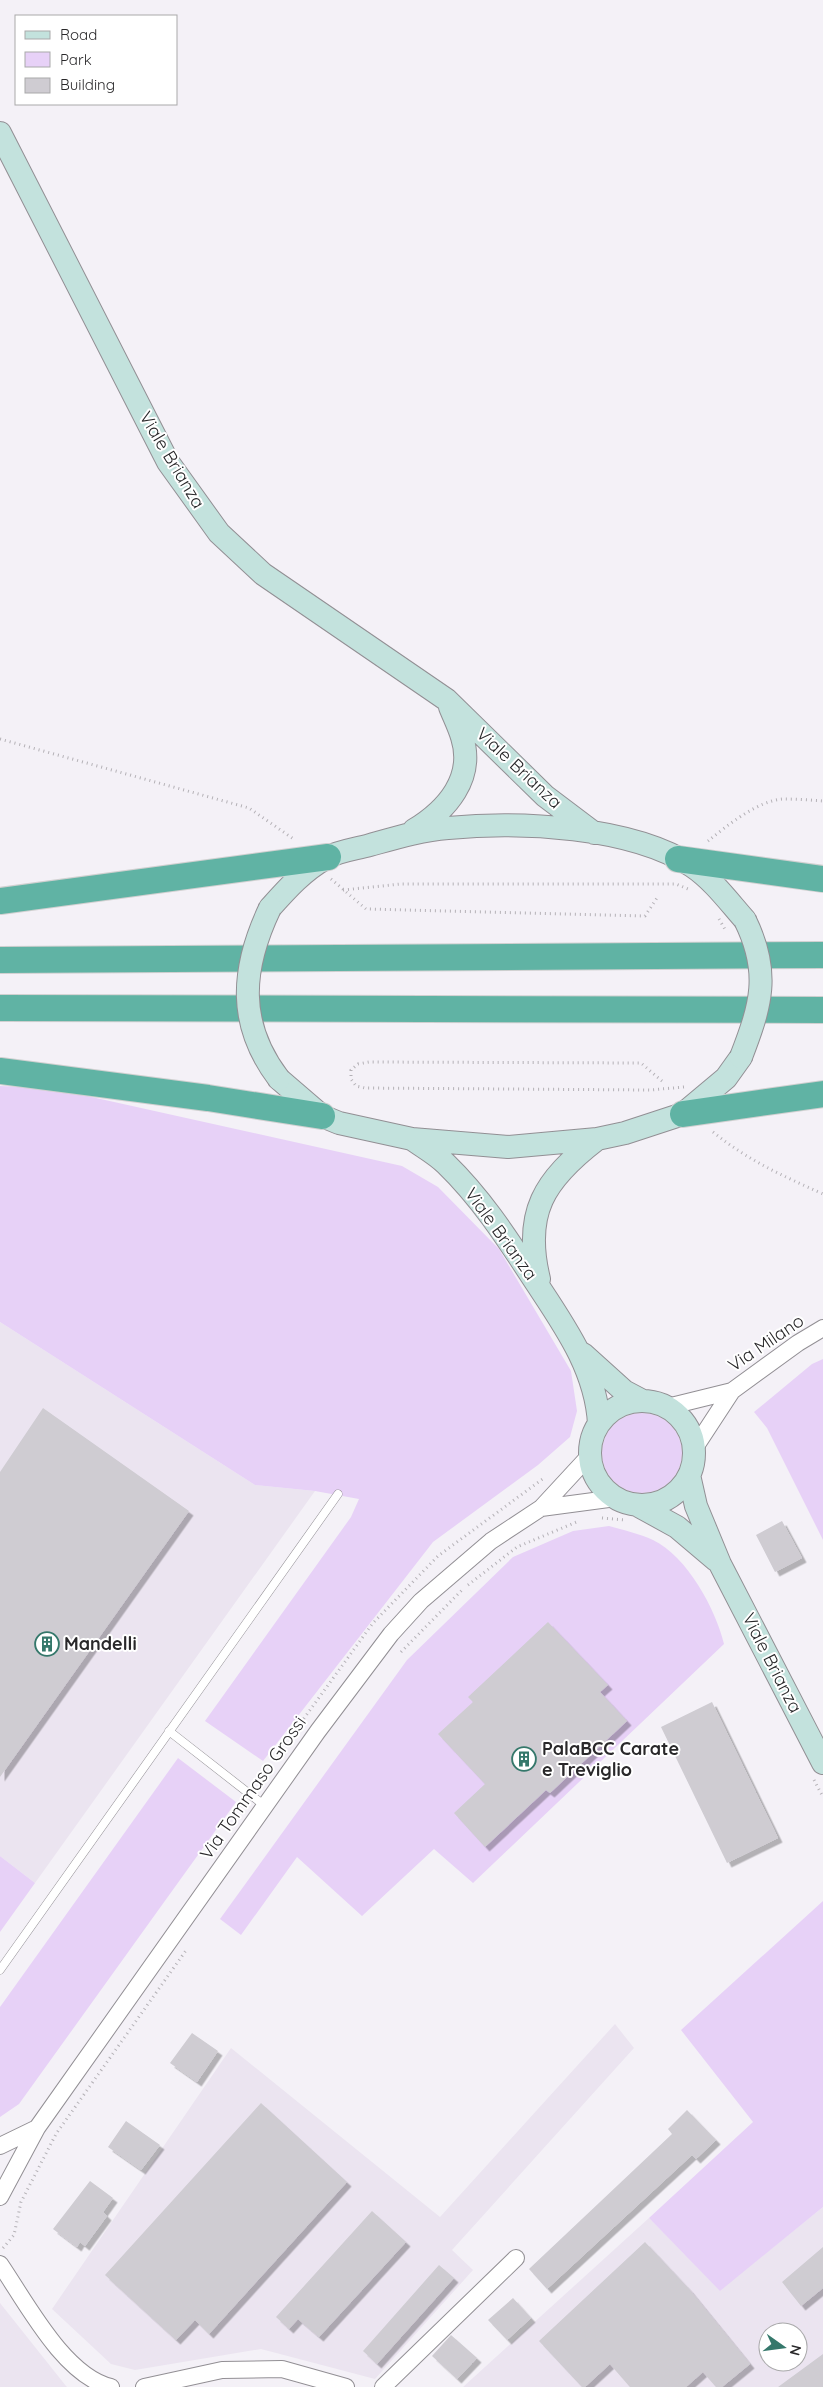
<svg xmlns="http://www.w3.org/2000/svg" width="823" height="2387" viewBox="0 0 823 2387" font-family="Quicksand,sans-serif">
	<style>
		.built { fill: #ebe4f0; fill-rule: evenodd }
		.green { fill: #e7d1f7 }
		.building { fill: #cfccd2; filter: url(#shadow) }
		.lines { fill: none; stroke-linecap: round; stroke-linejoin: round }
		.service-casing { stroke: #928f94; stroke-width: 9 }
		.minor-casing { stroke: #928f94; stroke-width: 18 }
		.secondary-casing { stroke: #928f94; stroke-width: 24 }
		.trunk-casing { stroke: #d0d0d0; stroke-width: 28 }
		.path { stroke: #b4b1b6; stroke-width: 3; stroke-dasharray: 1 4; stroke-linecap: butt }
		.service { stroke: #fff; stroke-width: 8 }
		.minor { stroke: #fff; stroke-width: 16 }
		.secondary { stroke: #c3e2dd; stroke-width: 22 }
		.trunk { stroke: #60b3a4; stroke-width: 26 }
		.secondary-bridge-casing { stroke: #928f94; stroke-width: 24; stroke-linecap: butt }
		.path-bridge { stroke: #b4b1b6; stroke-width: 3; stroke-dasharray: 1 4; stroke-linecap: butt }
		.secondary-bridge { stroke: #c3e2dd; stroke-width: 22 }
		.labels { text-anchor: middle; stroke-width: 4; stroke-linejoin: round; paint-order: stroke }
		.street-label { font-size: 18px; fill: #29282a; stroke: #fff }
		.poi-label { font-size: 18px; font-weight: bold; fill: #29282a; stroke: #fff; text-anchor: start }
	</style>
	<defs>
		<filter id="shadow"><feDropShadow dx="4.5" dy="4.5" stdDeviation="0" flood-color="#0004"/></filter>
	</defs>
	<rect width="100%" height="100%" fill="#f4f1f7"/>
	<path class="built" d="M0,1322L255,1485L315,1491L35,1883L0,1856Z
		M615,2024L634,2048L452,2250L473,2270L375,2379L261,2349L135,2370L111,2364L52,2309L231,2048L440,2217Z
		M823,2207V2387H463L649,2218L720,2290ZM768,2332H798V2362H768Z
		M0,2303L66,2386L67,2387H0Z"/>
	<path class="green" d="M0,1086L51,1088L402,1166L438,1187L499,1249L571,1371L577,1411L570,1437L538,1465L433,1542L263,1761L205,1721L351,1517L359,1499L315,1491L255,1485L0,1322Z
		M823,1359V1540L767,1428L754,1412L812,1364Z
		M602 1453a40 40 0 1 1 80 0a40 40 0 1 1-80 0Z
		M609,1526C623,1530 640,1534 653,1540C687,1556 716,1610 724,1644L473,1883L434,1849L362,1916L297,1857L241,1935L220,1919L407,1660L513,1557L573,1531Z
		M178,1758L236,1802L19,2104L0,2117V2007Z
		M0,1856L35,1883L0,1932Z
		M823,1901V2207L720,2291L649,2218L753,2122L681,2030Z"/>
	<path class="building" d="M43,1408L189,1511L0,1777V1472Z
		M782,1521L802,1558L775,1572L756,1535Z
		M548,1622L608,1685L600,1692L627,1721L550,1793L546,1790L485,1847L454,1813L485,1784L438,1734L473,1702L468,1697Z
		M712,1702L778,1838L727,1863L661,1727Z
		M192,2033L218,2051L197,2082L170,2063Z
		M261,2103L347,2182L209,2334L195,2320L176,2340L105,2275Z
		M687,2110L716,2140L696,2159L692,2155L547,2289L529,2269L672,2134L668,2129Z
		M126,2121L160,2145L141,2170L108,2147Z
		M90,2181L113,2198L103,2212L107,2216L85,2246L80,2242L77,2247L53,2229Z
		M372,2211L406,2242L319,2337L298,2319L289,2329L276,2317Z
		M645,2242L689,2289L750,2364L722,2387H716L703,2372L686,2387H630L610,2364L585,2387H582L539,2341Z
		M823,2247V2288L801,2306L782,2282Z
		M439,2265L454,2278L377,2364L363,2351Z
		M513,2298L531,2318L507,2340L488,2320Z
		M451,2335L477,2358L457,2379L432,2356Z
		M823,2354V2387H778Z"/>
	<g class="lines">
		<g class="service-casing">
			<path id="service" d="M169,1731L265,1806
				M0,1970L338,1494"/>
		</g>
		<g class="minor-casing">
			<path id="minor" d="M667,1407L732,1391
				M694,1449L732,1391L798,1343L823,1328
				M541,1508L616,1498
				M0,2146L37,2128
				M0,2197L37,2128L318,1731L391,1634L421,1601L491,1541L541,1508L590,1455
				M0,2264C26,2302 64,2376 111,2387
				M144,2387L222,2370L282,2369L346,2387
				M383,2387L516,2258"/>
		</g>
		<g class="secondary-casing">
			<path id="secondary" d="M0,133L168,462L219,533L263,574L447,700L545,796L594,833
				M414,830C447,810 475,778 462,737C459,727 454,717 450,707
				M270,908C287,889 303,871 326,858C338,851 356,849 370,845C395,838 421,830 448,828C519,821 631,826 692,866C713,880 729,902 745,920
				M279,1079L322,1116L339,1123L412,1139L508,1147L597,1139L625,1133L683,1114L726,1078L741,1057
				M412,1139C423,1147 436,1154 446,1164C480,1197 505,1235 531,1275C561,1321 596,1367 599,1424
				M539,1279C523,1213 544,1180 596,1140
				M583,1354L624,1391L643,1401
				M590 1453a52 52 0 1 1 104 0a52 52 0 1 1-104 0Z
				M689,1475L696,1506L720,1564L823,1763
				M637,1505L677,1527L716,1560"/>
		</g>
		<g class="trunk-casing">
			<path id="trunk" d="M678,859L823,879
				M0,901L328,857
				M0,960L823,955
				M0,1008L823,1010
				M0,1071L208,1098L322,1116
				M683,1114L823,1094"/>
		</g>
		<path class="path" d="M0,739L249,808L295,840
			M708,841C728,825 757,801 783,799C796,799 810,800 823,801
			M331,879L366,909L645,916L657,898
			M343,890L401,884H676L688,889
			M662,1081L641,1063L369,1062L358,1064L351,1070V1079L356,1086L365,1088L650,1090L684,1087
			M713,1132C749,1161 781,1175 823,1194
			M760,1348L775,1337
			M602,1518L625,1520
			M468,1585L517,1547L579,1521
			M401,1652L463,1589
			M292,1735L373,1623L438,1556L544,1478
			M814,1780L823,1797
			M3,2248L14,2235L21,2202L56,2134L187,1949"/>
		<use href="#service" class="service"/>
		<use href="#minor" class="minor"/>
		<use href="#secondary" class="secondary"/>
		<use href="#trunk" class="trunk"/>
		<g class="secondary-bridge-casing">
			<path id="secondary-bridge" d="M270,908C241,969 237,1024 279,1079
				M741,1057C761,1005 771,973 745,920"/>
		</g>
		<path class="path-bridge" d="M719,919L726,931"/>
		<use href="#secondary-bridge" class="secondary-bridge"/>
	</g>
	<defs>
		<g id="building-ring" transform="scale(1.25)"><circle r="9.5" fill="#fff" stroke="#35786b" stroke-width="1.5"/><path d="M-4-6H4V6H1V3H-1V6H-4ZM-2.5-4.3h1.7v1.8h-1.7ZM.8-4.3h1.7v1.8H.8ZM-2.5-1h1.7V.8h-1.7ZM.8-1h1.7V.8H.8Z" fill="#35786b"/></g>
	</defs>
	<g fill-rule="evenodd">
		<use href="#building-ring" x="47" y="1644"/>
		<use href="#building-ring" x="524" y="1759"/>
	</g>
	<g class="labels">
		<g class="street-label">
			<text transform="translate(172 460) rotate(59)" y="6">Viale Brianza</text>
			<text transform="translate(519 768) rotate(43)" y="6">Viale Brianza</text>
			<text transform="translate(501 1234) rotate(54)" y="6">Viale Brianza</text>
			<text transform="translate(766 1343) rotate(-34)" y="6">Via Milano</text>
			<text transform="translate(772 1663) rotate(63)" y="6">Viale Brianza</text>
			<text transform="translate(253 1788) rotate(-55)" y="6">Via Tommaso Grossi</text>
		</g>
		<g class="poi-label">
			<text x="64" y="1650">Mandelli</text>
			<text x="542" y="1755">PalaBCC Carate<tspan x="542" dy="21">e Treviglio</tspan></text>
		</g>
	</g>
	<rect x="15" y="15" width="162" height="90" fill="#ffffff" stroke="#a9a9aa"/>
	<rect x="25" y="31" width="25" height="8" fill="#c3e2dd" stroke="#a9a9aa"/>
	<text x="60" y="40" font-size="15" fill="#29282a">Road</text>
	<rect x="25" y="52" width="25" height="15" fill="#e7d1f7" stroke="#a9a9aa"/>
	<text x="60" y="65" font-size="15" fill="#29282a">Park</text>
	<rect x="25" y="78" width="25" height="15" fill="#cfccd2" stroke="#a9a9aa"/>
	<text x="60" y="90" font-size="15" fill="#29282a">Building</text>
	<g transform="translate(783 2347) rotate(104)"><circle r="24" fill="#ffffff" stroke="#a9a9aa"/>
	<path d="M0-4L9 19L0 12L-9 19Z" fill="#35786b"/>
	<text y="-8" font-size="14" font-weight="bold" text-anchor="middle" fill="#29282a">N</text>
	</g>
</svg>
